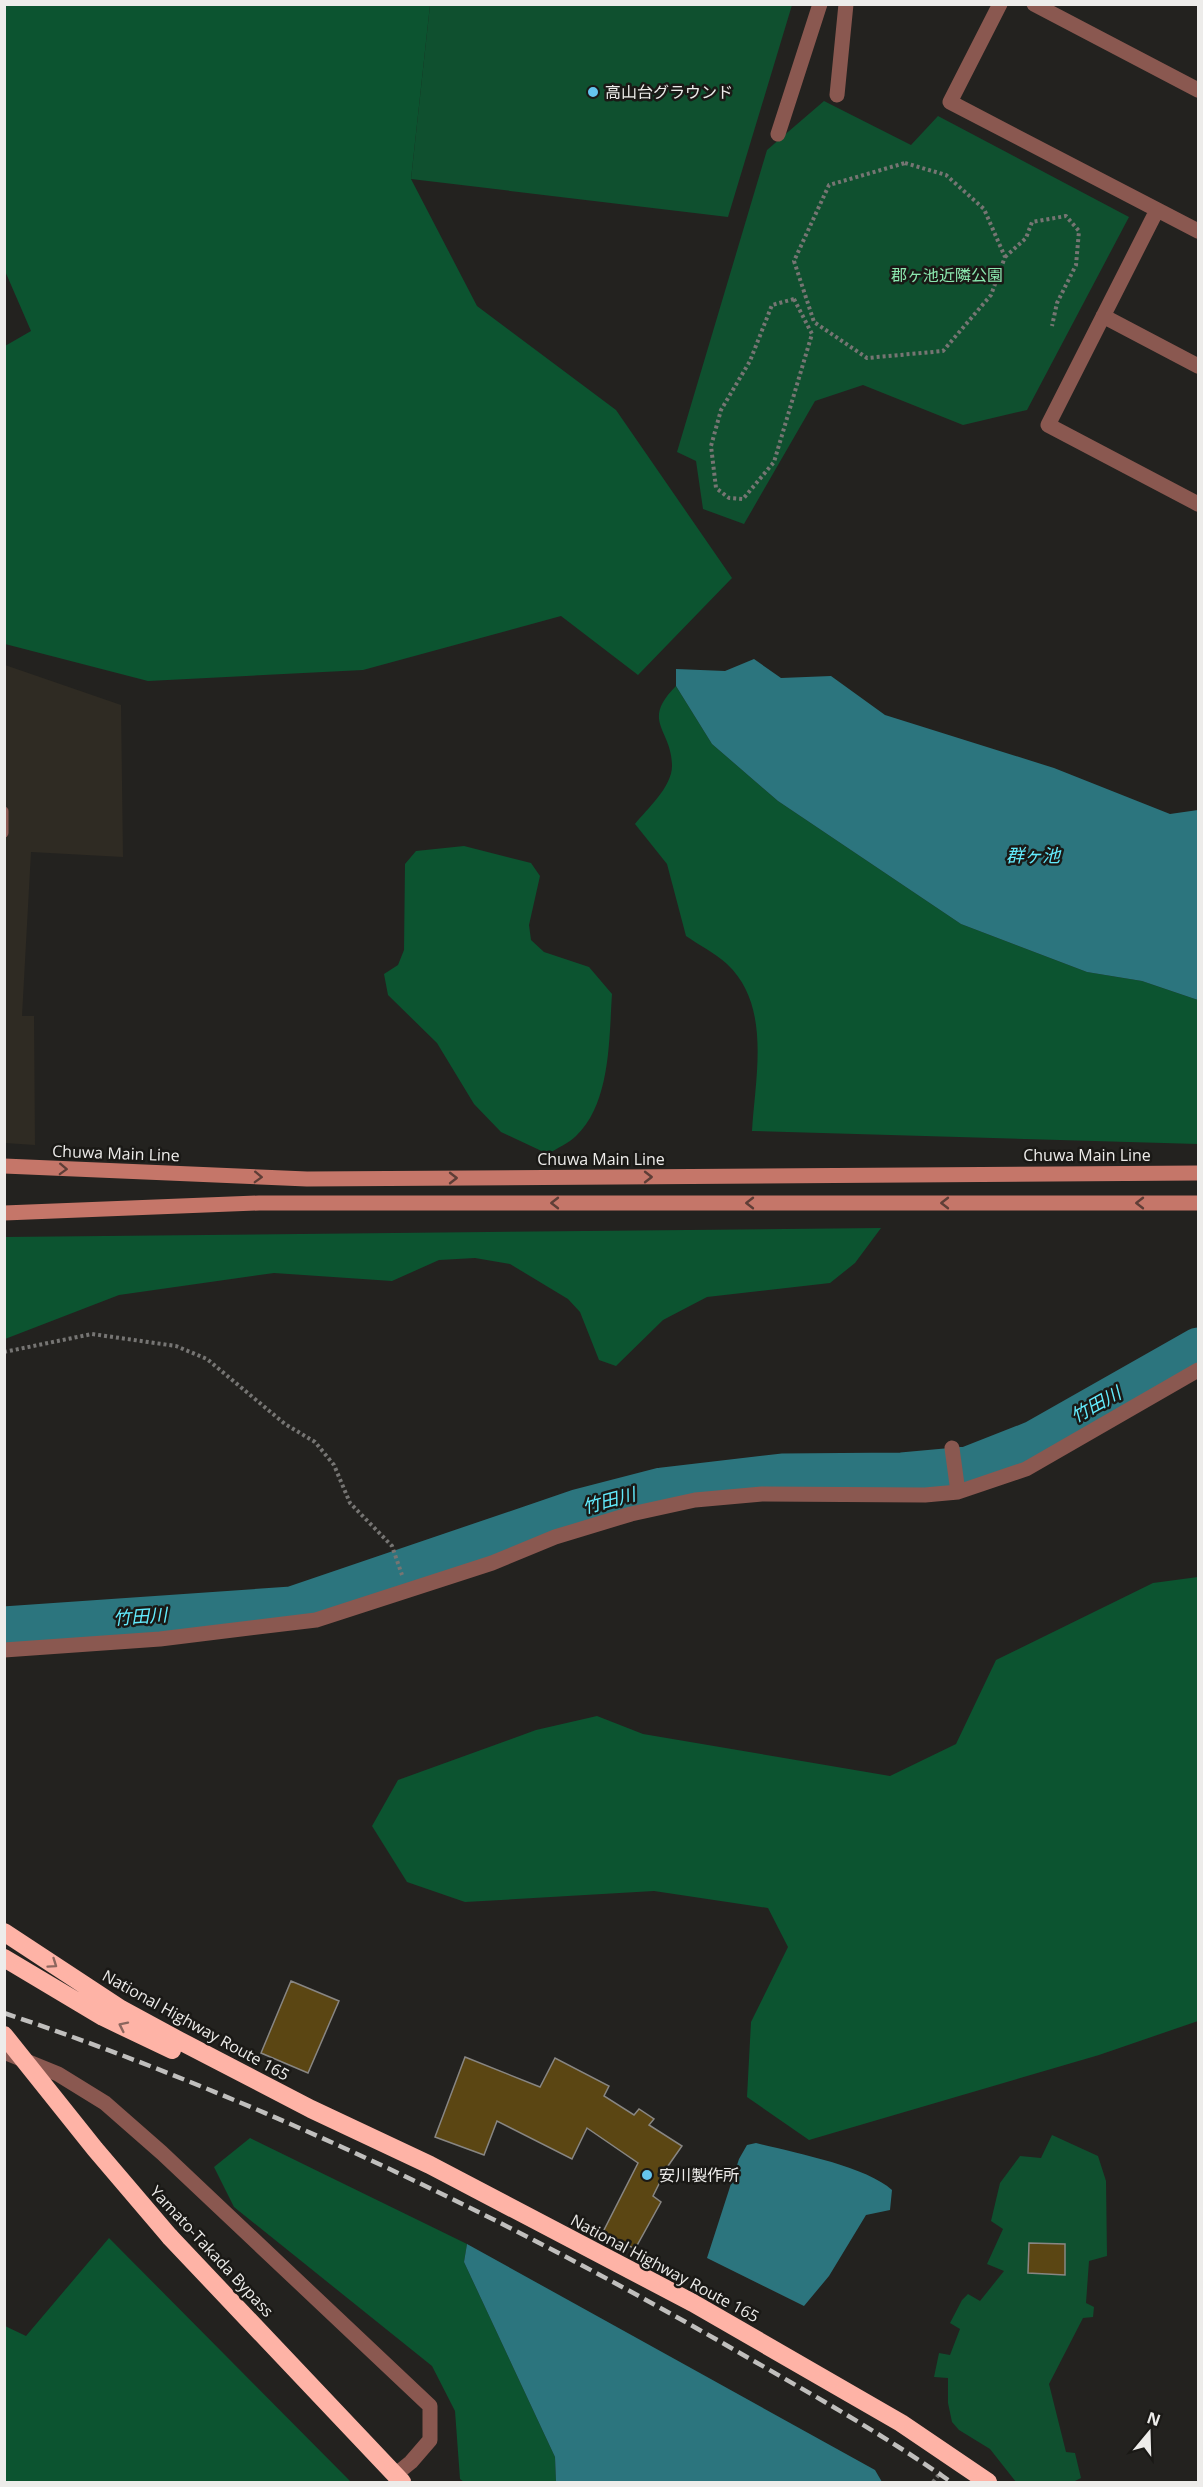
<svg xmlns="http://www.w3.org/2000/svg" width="1203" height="2487" viewBox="0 0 1203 2487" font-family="'Open Sans','Noto Sans JP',sans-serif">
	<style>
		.built { fill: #2f2b23 }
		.green { fill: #0f502f }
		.forest { fill: #0c5430 }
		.water { fill: #2c757e }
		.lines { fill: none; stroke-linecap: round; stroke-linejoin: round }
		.river { stroke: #2c757e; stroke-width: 39 }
		.building { fill: #5b4613; stroke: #888683; stroke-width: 1.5 }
		.path { stroke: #767573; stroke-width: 4; stroke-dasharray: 3 3; stroke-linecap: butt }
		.lane { stroke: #8a5850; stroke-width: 9 }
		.street { stroke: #8a5850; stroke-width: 15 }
		.secondary { stroke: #c57669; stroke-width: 15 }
		.highway { stroke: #feb3a6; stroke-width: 18 }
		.rail { stroke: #c0bfbd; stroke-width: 4.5; stroke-dasharray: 12 6; stroke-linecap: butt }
		.highway-bridge { stroke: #feb3a6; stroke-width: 18 }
		.oneway { stroke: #5e3e37 }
		.oneway2 { stroke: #8c665e }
		.poi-dot { fill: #65c5ee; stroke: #1a1916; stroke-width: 2 }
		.labels { text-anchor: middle; stroke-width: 5; stroke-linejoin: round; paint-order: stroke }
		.poi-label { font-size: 16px; fill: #edecea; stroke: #1a1916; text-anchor: start }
		.park-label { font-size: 16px; fill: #8be7ae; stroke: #1a1916 }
		.street-label { font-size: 16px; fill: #edecea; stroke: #1a1916 }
		.water-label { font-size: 18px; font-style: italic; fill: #63ecfe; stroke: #1a1916 }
	</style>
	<rect width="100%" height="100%" fill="#23221f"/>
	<path class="built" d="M5,665L121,705L123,857L31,852L22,1016H34L35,1145L5,1143Z"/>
	<path class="green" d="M430,5H792L728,217L411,179Z
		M824,101L911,145L938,116L1129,217L1027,410L963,425L863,385L815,401L744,524L703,509L696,461L677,452L767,150Z
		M1052,2135L1098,2156L1106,2181L1107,2256L1089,2261L1086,2303L1094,2307L1093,2317L1083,2318L1049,2384L1066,2452L1075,2453L1081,2478L1073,2482H1016L990,2449L959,2430L952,2422L948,2403V2378L934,2377L939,2353L950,2355L960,2329L950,2323L962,2300L968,2294L980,2301L1004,2271L987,2264L1003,2229L991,2221L1000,2183L1020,2156L1041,2158Z"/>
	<path class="forest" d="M5,4L430,5L411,179L477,306L616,410L732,578L638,675L561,616L363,670L148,681L5,644V346L31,331L5,271Z
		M676,686L712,744L778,801L961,924L1087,972L1142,981L1198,1000V1144L752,1131C755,1078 772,1006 727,964C715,953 699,945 686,936L667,864L635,824C647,809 672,787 672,766C672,729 640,722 676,686Z
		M464,846L531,863L540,876L529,925L531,940L544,952L589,967L612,994C609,1038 611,1103 576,1136C569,1143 557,1148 548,1154L501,1132L474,1104L437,1043L388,995L384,974L398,965L404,950L405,864L416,851Z
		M881,1228L855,1263L830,1283L707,1297L663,1320L616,1366L599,1360L580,1312L568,1299L510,1264L475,1258L439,1260L392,1281L274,1273L119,1295L5,1339V1237Z
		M1198,1577V2021L1099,2055L809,2140L747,2097L751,2022L788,1947L768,1908L654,1891L465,1902L407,1882L372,1826L398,1780L536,1730L597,1716L643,1734L890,1776L956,1744L996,1660L1153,1583Z
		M250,2138L467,2244L464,2262L555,2457L556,2482H464L460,2479L455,2411L432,2366L234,2207L214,2167Z
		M109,2238L351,2482H5V2326L26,2336Z"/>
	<path class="water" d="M754,659L781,678L831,676L885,715L1054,768L1170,814L1198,810V1000L1142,981L1087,972L961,924L778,801L712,744L676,686V669L725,671Z
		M756,2143C791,2152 866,2166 892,2190L890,2210L866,2215L829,2276L804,2306L707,2258L739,2159L747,2145Z
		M467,2244L875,2470L882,2482H556L555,2457L464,2262Z"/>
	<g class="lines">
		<path class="river" d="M4,1626L292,1606L577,1509L662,1487L782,1473L902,1472L968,1466L1034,1440L1198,1347"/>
	</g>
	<path class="building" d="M291,1981L339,2001L308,2073L261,2053Z
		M465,2057L540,2087L555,2058L609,2086L604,2096L634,2115L639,2109L654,2119L649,2125L682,2146L668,2166L653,2196L661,2202L635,2249L603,2232L638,2163L587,2128L572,2159L497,2121L484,2155L435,2137Z
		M1029,2243L1065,2244V2275L1028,2273Z"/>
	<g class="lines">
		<path class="path" d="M905,163L946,175L984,209L1005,257L991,295L943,351L867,358L814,322L794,261L829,185Z
			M1005,257L1026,238L1032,222L1066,216L1079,231L1076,265L1057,303L1052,326
			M794,299L812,334L774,462L743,499L729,498L716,488L711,446L721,410L750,361L772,305Z
			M4,1352L92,1334L176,1346L207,1359L285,1424L315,1442L334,1465L350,1503L392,1546L402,1575
			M933,2482L941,2472"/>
		<path class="lane" d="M4,811V833"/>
		<path class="street" d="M1000,4L950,102L1198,231
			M1034,4L1198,90
			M837,95L846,4
			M778,134L820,4
			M1157,210L1048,425L1198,504
			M1103,316L1198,366
			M952,1448L958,1492
			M4,1650L160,1639L316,1620L492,1563L555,1537L631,1514L695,1500L762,1494L925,1495L958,1492L1026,1469L1198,1370
			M4,2052L58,2074L105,2103L162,2153L430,2406V2440L411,2462L395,2475"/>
		<path class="secondary" d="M4,1166L307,1179L1198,1173
			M4,1213L259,1203H1198"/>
		<path class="highway" d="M4,1932L121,2009L182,2042L311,2109L430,2165L693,2303L901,2423L988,2482
			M4,1958L103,2017L172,2050
			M170,2237L402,2482"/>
		<path class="rail" d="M4,2013C253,2097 492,2211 719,2341C797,2386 877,2430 951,2482"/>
		<path class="highway-bridge" d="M4,2035L95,2149L170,2237"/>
	</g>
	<defs><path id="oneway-chevron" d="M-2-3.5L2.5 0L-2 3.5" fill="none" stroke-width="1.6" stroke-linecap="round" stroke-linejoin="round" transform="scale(1.5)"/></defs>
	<g class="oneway">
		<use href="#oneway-chevron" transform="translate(63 1169) rotate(2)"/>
		<use href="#oneway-chevron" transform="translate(258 1177) rotate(2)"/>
		<use href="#oneway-chevron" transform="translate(648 1177)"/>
		<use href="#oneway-chevron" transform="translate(453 1178)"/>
		<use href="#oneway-chevron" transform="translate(555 1203) rotate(180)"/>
		<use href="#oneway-chevron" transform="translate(750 1203) rotate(180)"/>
		<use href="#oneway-chevron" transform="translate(945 1203) rotate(180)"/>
		<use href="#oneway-chevron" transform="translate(1140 1203) rotate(180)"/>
	</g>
	<g class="oneway2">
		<use href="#oneway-chevron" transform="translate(53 1964) rotate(35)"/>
		<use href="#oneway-chevron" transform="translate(123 2026) rotate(-154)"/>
	</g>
	<g class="poi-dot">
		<circle cx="593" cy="92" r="6"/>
		<circle cx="647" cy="2175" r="6"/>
	</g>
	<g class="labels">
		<g class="poi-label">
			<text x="605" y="98">高山台グラウンド</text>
			<text x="659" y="2181">安川製作所</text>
		</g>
		<g class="park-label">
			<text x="947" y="281">郡ヶ池近隣公園</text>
		</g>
		<g class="street-label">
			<text transform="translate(116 1153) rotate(2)" y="6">Chuwa Main Line</text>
			<text x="1087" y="1161">Chuwa Main Line</text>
			<text x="601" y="1165">Chuwa Main Line</text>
			<text transform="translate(196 2025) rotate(29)" y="6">National Highway Route 165</text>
			<text transform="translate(212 2251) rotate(47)" y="6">Yamato-Takada Bypass</text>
			<text transform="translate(665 2268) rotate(28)" y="6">National Highway Route 165</text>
		</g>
		<g class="water-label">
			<text x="1033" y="862">群ヶ池</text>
			<text transform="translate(1096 1405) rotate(-29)" y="6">竹田川</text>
			<text transform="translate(609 1501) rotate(-15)" y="6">竹田川</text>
			<text transform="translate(140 1617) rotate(-4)" y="6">竹田川</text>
		</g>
	</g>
	<rect width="1203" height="2487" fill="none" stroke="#edecea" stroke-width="12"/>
	<g transform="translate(1149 2433) rotate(19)" stroke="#1a1916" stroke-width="4.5" paint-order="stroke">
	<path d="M0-4.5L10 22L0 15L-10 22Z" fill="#edecea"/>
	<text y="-9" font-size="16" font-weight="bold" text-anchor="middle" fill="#edecea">N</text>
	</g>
</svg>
